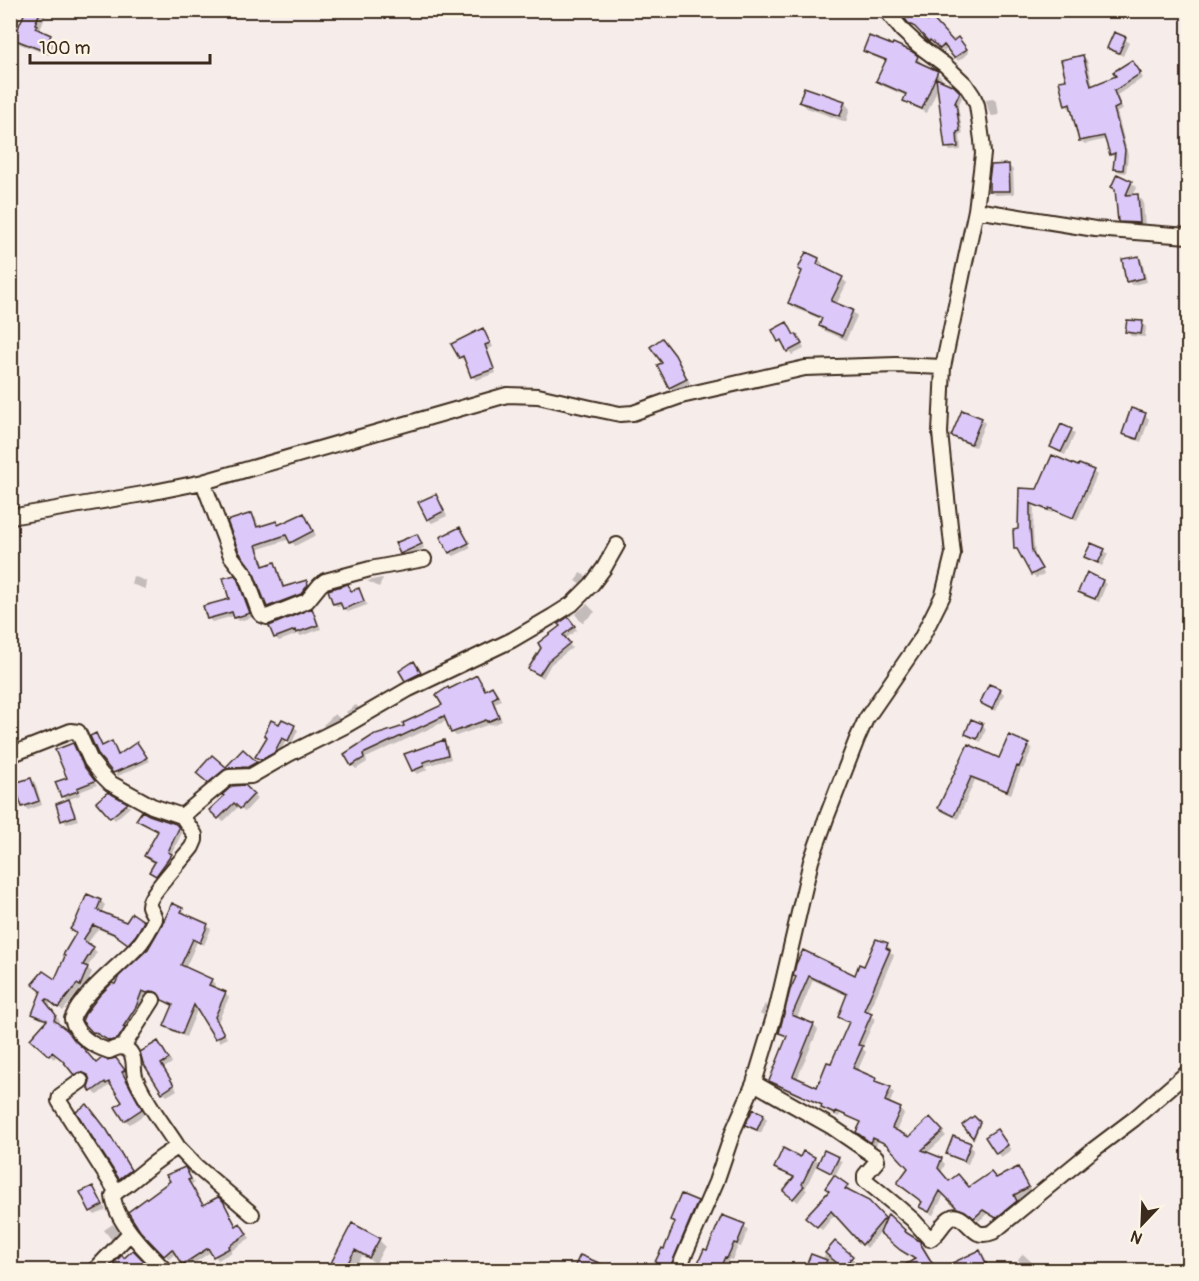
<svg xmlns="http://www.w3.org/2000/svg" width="1199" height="1281" viewBox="0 0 1199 1281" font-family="Pangolin,sans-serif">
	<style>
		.shadow { fill: #0003; fill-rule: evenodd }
		.building { fill: #dcc8f9; stroke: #3b2a1e; stroke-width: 1.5; fill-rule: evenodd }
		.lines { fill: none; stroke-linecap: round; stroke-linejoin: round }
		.street-casing { stroke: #3b2a1e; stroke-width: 18 }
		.street { stroke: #fcf5e5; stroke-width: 14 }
	</style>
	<rect width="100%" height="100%" fill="#f6ece9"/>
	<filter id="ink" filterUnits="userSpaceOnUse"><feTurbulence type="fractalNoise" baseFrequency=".0167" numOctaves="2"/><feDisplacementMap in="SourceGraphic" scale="12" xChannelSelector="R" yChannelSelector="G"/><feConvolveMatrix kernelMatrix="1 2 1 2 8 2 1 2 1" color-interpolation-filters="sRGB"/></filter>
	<g filter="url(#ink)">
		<path class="shadow" d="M28,10H48L40,30L55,42L49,55L20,44L15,39Z
			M900,10H908L911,14L953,42H962L969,53L958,61L948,48L944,52L935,43L933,44L920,30L910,23Z
			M1125,39L1129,43L1123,56L1113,51L1109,48Z
			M865,50L917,57L922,63L921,65L937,73L942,78L941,82L953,87L961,95L962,97L958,107L963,134L960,135L961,150L950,151L947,147L939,86L927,113L910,105L905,100L906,96L883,86L878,81L886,62L870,55Z
			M1083,56L1087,60L1093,86L1119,77L1135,66L1143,78L1117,95L1123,110L1117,112L1128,155L1126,173L1119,172L1115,168L1116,159L1111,154L1107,139L1085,144L1081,141L1072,108L1070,109L1066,105L1068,81Z
			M10,84L15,85L19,89L10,112Z
			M993,99L997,102L999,115L992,116L989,112L986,100Z
			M801,102H844L850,109L846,122L807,108Z
			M10,114L19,121L10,135Z
			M1009,166L1013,170L1014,194L995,195L991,191Z
			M1131,182L1137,188L1133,195H1137L1143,201L1145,228L1126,227L1120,221L1117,190Z
			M806,254L819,259L823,264L822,268L842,279L847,283L836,305L852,311L857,316L846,340L825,331L821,326L823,320L794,308L790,303L803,272Z
			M1138,257L1142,261L1147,282L1132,285L1128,281Z
			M1142,323L1146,327L1145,337L1131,336L1127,332Z
			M786,324L795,336L800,340L804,349L792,355L784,344L783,345L779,341Z
			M482,330L486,334L493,347L488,349L496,373L476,380L472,376L466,360L464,361L460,357Z
			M666,344L679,361L690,383L674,391L670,387L664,363Z
			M1132,410L1145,415L1149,419L1141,442L1128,437L1124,434Z
			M981,419L985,423L975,447L957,440L953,436Z
			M1071,430L1075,434L1065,455L1056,451L1052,447Z
			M1093,472L1097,475L1077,521L1053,511L1052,513L1034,506L1033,533L1035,557L1044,574L1036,578L1032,575L1020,552L1016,549L1020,531L1021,490H1038Z
			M435,496L439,500L447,516L432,523L428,519Z
			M303,514L307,518L316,535L295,546L290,539L259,549L265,567L274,564L278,568L285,588L306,581L310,585L311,590L305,597L272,610L268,606L255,570L252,515L256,518L259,528L277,523L280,526Z
			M460,528L464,532L471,548L454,556L450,553L442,537Z
			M417,536L421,540L424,548L405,557L401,553Z
			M1104,550L1108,554L1102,566L1090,560L1086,556Z
			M580,573L588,577L581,585L576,581Z
			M1088,574L1103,581L1106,585L1099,602L1084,596L1080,592Z
			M133,576L146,581L145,589L131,584Z
			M234,577L241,584L253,617L239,621L234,616L212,622L208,618L231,600Z
			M382,578L383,579L379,587L367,581Z
			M348,586L353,592L358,590L362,594L367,605L348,612L343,605L338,607L334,604Z
			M587,604L595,612L582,623L575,614Z
			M312,610L315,614L321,629L301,636L298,634L279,641L275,637Z
			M571,622L577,630L565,639L572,648L551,664L543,678L534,672L530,669Z
			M414,663L424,677L411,684L407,680Z
			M477,677L481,680L486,691L492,688L496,692L501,700L495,703L502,721L492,725L490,724L456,736L452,732L448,720L366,758L367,762L356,769L352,765L346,754L406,727L444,706L449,691Z
			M1000,690L1004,694L996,711L985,707L982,703Z
			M356,705L360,709L349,715L346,712Z
			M335,714L343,722L328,730L323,725Z
			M972,721L983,725L986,729L981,742L970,737L966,734Z
			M280,726L294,727L298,730L292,743L286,741L277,756L265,763L257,756Z
			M96,735L100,739L103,747L112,743L115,747L120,756L140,748L150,761L118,776L114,772Z
			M443,741L447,745L451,759L426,766L427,770L417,774L413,770Z
			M73,745L77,748L86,770L97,785L79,792L80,795L67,800L72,805L78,820L67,824L63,820L67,801L62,796L69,779Z
			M1028,745L1032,749L1023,769L1021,768L1011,794L975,780L958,819L943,812L940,808L968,746L1000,760Z
			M243,751L259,767L213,785L199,772L226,769Z
			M31,779L35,783L42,805L28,810L24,806Z
			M244,787L257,799L245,812L239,806L223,822L212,810Z
			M98,802L127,804L130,807L115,820Z
			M138,820L175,825L182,833L171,855L175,859L160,879L151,872L156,863L159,833L142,824Z
			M88,896L101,901L105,905L101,913L126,924L143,922L147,926L133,947L120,938L98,929L87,944L97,952L87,968L92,972L85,989L82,987L63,1011L52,1002L48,1006L59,1020L57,1025L96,1065L120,1064L128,1075L125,1077L145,1114L130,1124L125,1120L124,1103L113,1086L112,1087L110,1085L97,1095L93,1091L90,1078L86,1076L80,1078L57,1055L54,1059L36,1043L47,1021L38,1018L34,1014L56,982L78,934Z
			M182,909L186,913L185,915L207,925L211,929L204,945L197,942L185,969L211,980L215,984L213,988L225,993L229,997L218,1022L227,1038L220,1042L216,1038L198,1008L186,1037L170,1030L166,1026L174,1007L168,1004L163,999L162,995L157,994L152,997L146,994L139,1011L122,1042L114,1044L99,1035L97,1036L86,1024L115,987Z
			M887,945L891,949L890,952L894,955L868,1014L875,1019L862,1048L866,1052L857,1072L875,1080L880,1084L890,1089L894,1093L889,1105L900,1110L904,1114L896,1131L909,1139L930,1119L946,1136L927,1153L941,1160L945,1164L941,1173L949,1183L969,1189L996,1180L1017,1169L1022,1173L1032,1192L1017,1200L1020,1206L1001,1221L988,1213L979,1221L971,1214L963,1212L945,1193L933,1215L925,1211L921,1207L924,1202L910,1168L891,1148L878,1141L876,1146L862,1137V1123L840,1114L839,1117L827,1112L823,1108V1106L775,1085L771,1080L788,1038L780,1032L797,978L798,965L855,977ZM813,980L848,996L839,1017L844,1021L850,1024L832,1065L817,1089L797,1079L818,1030L814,1025L797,1018Z
			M765,1004L769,1007L766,1018L760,1014Z
			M158,1043L172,1063L164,1068L177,1090L167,1096L163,1092Z
			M79,1112L110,1136L134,1174L124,1182L120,1178Z
			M763,1115L767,1119L761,1133L751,1129L747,1125Z
			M974,1118L980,1125L975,1138L965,1125Z
			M1001,1135L1011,1150L1001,1157L997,1153Z
			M970,1145L974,1149L968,1164L952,1157L948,1153Z
			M825,1152L838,1159L842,1162L835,1176L822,1169L817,1164L805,1189L807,1190L798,1202L788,1194L794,1178L780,1171L776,1167L801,1159L804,1153L815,1158L819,1163Z
			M185,1169L189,1173L194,1183L191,1184L204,1206L218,1199L226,1206L237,1227L243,1229L250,1238L231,1251L232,1252L218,1260L212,1251L187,1268L176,1253L169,1259L142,1230L172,1182Z
			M847,1186L850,1190L848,1192L868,1202L887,1221L904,1231L920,1243L924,1247L937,1270H912L908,1265L916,1260L905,1254L881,1231L867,1248L835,1214L822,1230L808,1217Z
			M93,1188L97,1192L106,1210L95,1215L91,1211Z
			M697,1202L702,1207L675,1270H653L662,1250L665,1251L676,1224L672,1219Z
			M113,1224L122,1236L115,1244L104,1230Z
			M353,1225L379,1240L385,1246L376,1263L362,1256L353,1270H342L332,1262Z
			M744,1226L748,1230L741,1247L738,1246L732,1260L729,1259L724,1270H697L705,1251L707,1252Z
			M835,1243L855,1261L847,1270H808L806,1269L821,1260Z
			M133,1252L151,1270H109L122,1257L124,1260Z
			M980,1252L984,1256L990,1270L1000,1264L1005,1270H957L954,1264Z
			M1023,1254L1037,1267L1034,1270H1028L1018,1260Z
			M580,1257L604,1267L605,1264L620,1270H574Z
			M223,1263L230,1270H214Z
			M889,1265L893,1268L892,1270H884Z"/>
		<path class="building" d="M26,10H41L35,24L37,25L35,28L51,35L44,51L13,39Z
			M898,10H907L928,21L932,18L953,41L958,37L967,49L954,58L944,45L940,49L930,40L929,42L915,27L909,24Z
			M1114,32L1126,37L1119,53L1107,48Z
			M869,36L892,45L893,43L911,51L918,56L916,61L938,71L922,109L903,101L906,94L876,81L886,60L863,51Z
			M1083,55L1091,86L1116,76L1113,72L1132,60L1141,73L1114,91L1120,106L1114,109L1125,150L1123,170L1113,169L1115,153L1110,155L1104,136L1079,141L1070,104L1065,106L1059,81L1066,80L1061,60Z
			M936,78L954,86L960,92L955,103H956L960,131L957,132L958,147L945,148Z
			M804,87L845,101L840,116L799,102Z
			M1009,164L1010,191H989V180L991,165Z
			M1117,174L1132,181L1126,195L1138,194L1140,223L1118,222L1115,189L1111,187Z
			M806,252L819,258L817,264L843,277L831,301L853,310L842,336L819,326L822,318L788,303L802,271L798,269Z
			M1139,256L1144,278L1126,282L1122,259Z
			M1127,320L1143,321L1141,334L1125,332Z
			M787,322L794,335L796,334L802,344L787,352L781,340L778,342L772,330Z
			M483,328L490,343L485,345L494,369L471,377L463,356L459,358L451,344Z
			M662,338L675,355L687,379L669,388L657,365L662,363L650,347Z
			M1131,408L1146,413L1137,439L1122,434Z
			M962,410L982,418L971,444L951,436Z
			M1061,424L1072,429L1061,452L1050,447Z
			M1052,455L1078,466L1079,464L1094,470L1073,518L1049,508L1048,510L1030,503V528L1032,552L1042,569L1031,575L1017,549H1014L1013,530L1018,529L1019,488L1037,489Z
			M436,494L444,511L427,520L418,502Z
			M252,513L257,527L277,521L278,525L304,513L313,531L290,543L286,535L256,545L263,566L275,562L283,587L307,580L308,585L301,594L267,607L253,571L239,552L227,521Z
			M460,527L469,543L449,553L440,537Z
			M417,534L422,544L400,554L395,543Z
			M1091,543L1105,549L1098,563L1084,557Z
			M1087,572L1103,580L1095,599L1078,592Z
			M235,575L237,578L250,613L234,618L232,612L207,619L203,606L229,599L223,578Z
			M348,584L351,591L359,588L364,601L343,609L340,602L333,604L328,590Z
			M312,608L318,625L296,633L295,630L274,638L269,626Z
			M568,617L575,626L563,635L570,643L548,661L539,675L528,669L541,648L538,643L560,626L558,624Z
			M414,661L421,673L405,681L399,671Z
			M477,675L485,690L492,686L498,696L492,699L499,717L487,722L486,720L451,733L444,716L363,754L364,758L351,766L344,754L375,734L376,735L404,726L403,723L442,705L436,695L448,687L449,689Z
			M989,684L1001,689L992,709L980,703Z
			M282,719L295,725L288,741L282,738L274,753L261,760L255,757L267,737L264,735L271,720L279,724Z
			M971,719L983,724L977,739L965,734Z
			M96,733L102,746L112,741L118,755L137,742L147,757L142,761L113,773L99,756L90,736Z
			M1009,735L1029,744L1019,767L1017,766L1007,791L971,777L954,816L938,808L968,744L999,758Z
			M444,740L448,755L423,762L424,766L412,771L404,754Z
			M73,743L83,765L95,781L77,788L78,791L61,797L55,782L67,778L55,750Z
			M243,749L257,762L248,767L229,768L224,770L208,783L196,773L212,755L226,767Z
			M31,778L39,801L22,807L14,783Z
			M245,785L254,794L240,809L234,803L218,819L209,810L224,796L222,795L232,786Z
			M108,792L128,803L110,818L96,802Z
			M69,799L75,816L61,821L56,804Z
			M142,811L149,815L176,824L179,828L168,852L172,854L156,876L149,872L155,862L144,856L158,831L136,820Z
			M87,894L101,900L97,910L126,922L132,913L144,921L136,935L128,944L114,934L93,925L83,940L94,947L83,965L88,967L80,986L77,984L58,1008L47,999L45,1001L56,1015L54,1020L68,1031L75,1041L84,1049L96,1063L102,1058L107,1060L116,1058L125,1070L122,1072L142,1109L124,1121L115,1107L122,1102L109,1082L106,1084L105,1082L91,1092L88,1087L90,1081L88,1075L81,1072L74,1075L62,1060L52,1052L49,1056L30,1039L47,1020L32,1014L41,991L32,984L43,971L55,979L65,956L63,955L76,933L70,929L75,922Z
			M172,903L183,908L181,912L208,924L200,943L193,939L181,965L212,979L209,985L226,992L215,1017L224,1034L215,1039L194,1005L182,1034L164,1026L173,1005L162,1000L158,993L153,991L147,993L142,991L136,1007L123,1027L125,1028L118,1039L109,1041L94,1032L93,1033L82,1021L85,1014L99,996L112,983L115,984L119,976L148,949L163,923Z
			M876,939L888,943L886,948L890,950L864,1010L872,1013L858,1045L863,1046L853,1068L876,1078L875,1081L891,1087L885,1101L901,1108L892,1128L909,1137L930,1117L943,1131L922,1150L942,1158L938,1168L949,1181L958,1174L969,1187L991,1172L996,1178L1018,1167L1029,1187L1014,1195L1017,1201L996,1218L983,1210L974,1218L965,1211L957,1208L940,1191L929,1212L919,1207L922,1202L897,1183L908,1168L886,1144L873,1138L871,1143L856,1132L861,1122L836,1111L835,1114L821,1108L822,1105L769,1081L787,1036L779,1033L790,990L796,977L793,976L796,964L803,950L855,975L859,964L864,966ZM809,976L847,994L838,1017L849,1022L831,1063L827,1062L817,1087L793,1076L814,1024L792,1015Z
			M158,1041L169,1059L161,1064L174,1085L162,1093L143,1063L140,1052Z
			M87,1104L107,1130L131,1170L119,1179L76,1112Z
			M753,1109L764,1114L757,1130L745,1125Z
			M974,1116L980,1122L973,1138L962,1125Z
			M997,1129L1008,1145L996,1154L985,1137Z
			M953,1136L971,1143L964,1161L946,1154Z
			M783,1148L800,1157L803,1151L815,1157L802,1184L804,1186L793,1199L783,1191L794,1177L774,1168Z
			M824,1150L839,1157L831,1173L817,1166Z
			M185,1167L191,1179L188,1180L203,1205L218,1197L223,1201L236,1226L240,1223L247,1234L229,1246L230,1248L213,1257L208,1248L182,1265L172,1249L164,1256L140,1231L128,1212L170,1181L166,1175Z
			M834,1175L848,1185L845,1189L869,1201L885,1218L862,1245L831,1211L817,1227L805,1217L829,1191L825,1188Z
			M93,1186L103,1205L90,1212L80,1192Z
			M681,1194L698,1201L669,1270H651L662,1248L664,1249L675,1222L670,1220Z
			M888,1214L905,1230L904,1231L921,1242L920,1243L934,1266L926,1270H896L915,1259L900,1250L880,1233Z
			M722,1215L745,1224L737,1244L734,1243L727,1258L725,1257L719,1270H695L704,1249L707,1250Z
			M352,1223L380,1238L369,1258L355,1250L344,1270L331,1263Z
			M835,1241L853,1256L843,1268L825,1253Z
			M133,1250L153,1270H107L122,1255L124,1258Z
			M980,1250L989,1270H956L952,1263Z
			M811,1254L827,1260L822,1270H804Z
			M580,1255L616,1270H573Z"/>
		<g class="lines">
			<g class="street-casing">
				<path id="street" d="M976,210L1095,229L1188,236
					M203,482L231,556L245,574L259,612L262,615L267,617L307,601L320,585L325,581L370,569L424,559
					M10,517L149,493L203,482L507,395L538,396L591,408L620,414L633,413L681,396L805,368L896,365L943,367
					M10,755L71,731L78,732L91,761L102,775L110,783L152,806L182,816L195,835V840L192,847C185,857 147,896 149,906C150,910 154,914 155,919C150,928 145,939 138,946C118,968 83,992 72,1019C77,1036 93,1046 109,1051C116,1048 123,1044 130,1052C136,1059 132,1071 136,1079C146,1103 164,1125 178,1147C159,1157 145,1171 128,1184C123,1188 117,1190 113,1196C116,1223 147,1252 165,1270
					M182,816L229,777L251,776L289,754L345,726L409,689L512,640L553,616L572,604L592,584L604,568L617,545
					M123,1047L153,1000
					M81,1081L60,1096L59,1101L116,1191
					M754,1083L832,1127L876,1157L877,1161L865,1175V1180L899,1208L913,1220L930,1239C939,1234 942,1223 950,1218C960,1211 970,1229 978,1233C983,1235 988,1234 993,1232L1093,1150L1134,1119L1188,1072
					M178,1147L196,1166L252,1214
					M95,1270L130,1233
					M678,1270L716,1182L734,1129L754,1083L777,1007L811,861L827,816L857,739L866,719L921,639L943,595L953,554L940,433L943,367L976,210L983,154L982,140L977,105L973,96L965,84L945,65L918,45L903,31L886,10"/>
			</g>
			<use href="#street" class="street"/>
		</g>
	</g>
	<rect width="1199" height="1281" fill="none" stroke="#fcf5e5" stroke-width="36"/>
	<rect x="18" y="18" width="1163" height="1245" fill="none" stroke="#3b2a1e" stroke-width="2" filter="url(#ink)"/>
	<g transform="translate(1142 1224) rotate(203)" stroke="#fcf5e5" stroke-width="4.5" paint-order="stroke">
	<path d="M0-4.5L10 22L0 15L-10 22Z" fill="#3b2a1e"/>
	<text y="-9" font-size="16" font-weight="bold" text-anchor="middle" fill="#3b2a1e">N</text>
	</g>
	<path d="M30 54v9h180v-9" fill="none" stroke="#3b2a1e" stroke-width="3"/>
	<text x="39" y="54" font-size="18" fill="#3b2a1e" stroke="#fcf5e5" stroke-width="4.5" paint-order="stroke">100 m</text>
</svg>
